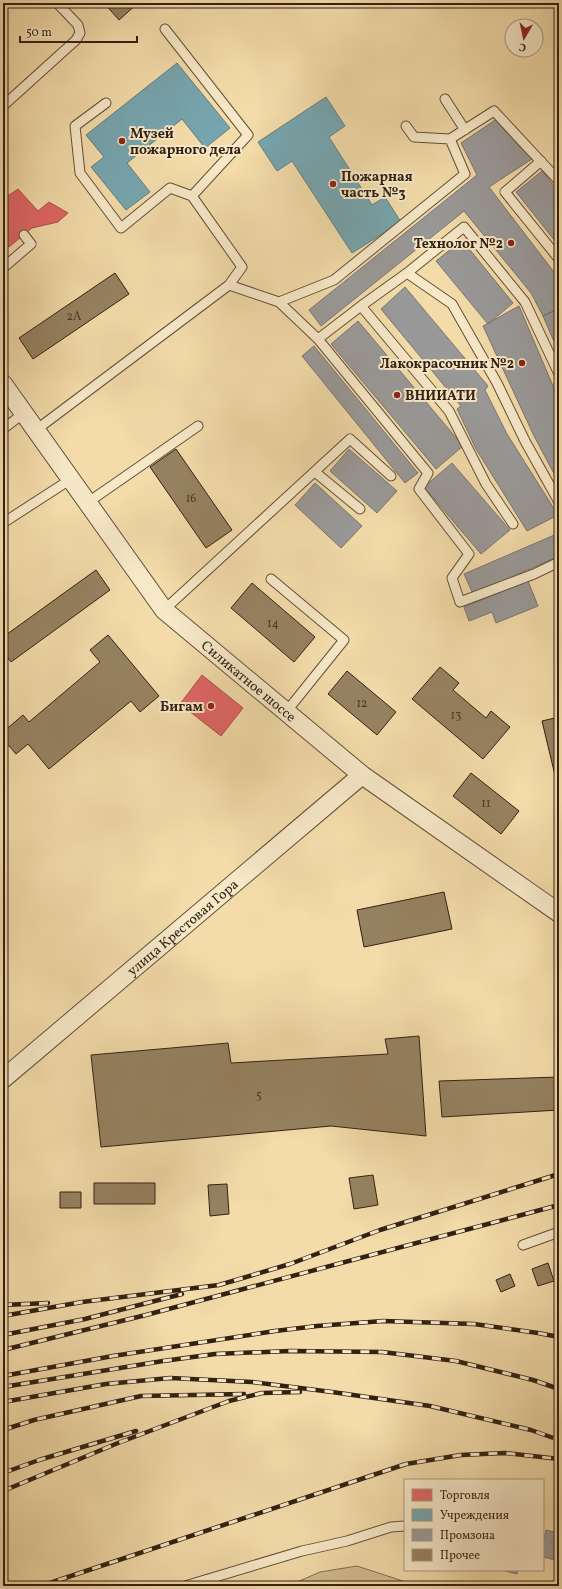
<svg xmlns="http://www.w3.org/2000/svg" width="562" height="1589" viewBox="0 0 562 1589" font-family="Vollkorn,serif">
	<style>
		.green { fill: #d2bb90; stroke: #826e51 }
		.shops { fill: #e06666; stroke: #ac514d }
		.public { fill: #76a5af; stroke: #627d80 }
		.industry { fill: #999; stroke: #7a7570 }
		.building { fill: #968261; stroke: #322112 }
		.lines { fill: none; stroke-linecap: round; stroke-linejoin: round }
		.lane-casing { stroke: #625038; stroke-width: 11 }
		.street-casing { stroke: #625038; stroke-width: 20 }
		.lane { stroke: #f7e8c8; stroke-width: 9 }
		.street { stroke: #f7e8c8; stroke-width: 18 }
		.rail-casing { stroke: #322112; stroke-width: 4.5 }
		.rail { stroke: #f7e8c8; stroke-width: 3; stroke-dasharray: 9; stroke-linecap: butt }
		.poi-dot { fill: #8f2418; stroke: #f7e8c8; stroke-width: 1.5 }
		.labels { text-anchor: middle; stroke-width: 4; stroke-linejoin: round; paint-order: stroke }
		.number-label { font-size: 12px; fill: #4b3926 }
		.poi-label { font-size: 14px; font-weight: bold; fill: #322112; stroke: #f7e8c8; text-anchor: start }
		.street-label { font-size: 14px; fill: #322112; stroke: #f7e8c8 }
	</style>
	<rect width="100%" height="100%" fill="#f3dbaa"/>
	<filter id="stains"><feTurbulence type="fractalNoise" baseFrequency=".005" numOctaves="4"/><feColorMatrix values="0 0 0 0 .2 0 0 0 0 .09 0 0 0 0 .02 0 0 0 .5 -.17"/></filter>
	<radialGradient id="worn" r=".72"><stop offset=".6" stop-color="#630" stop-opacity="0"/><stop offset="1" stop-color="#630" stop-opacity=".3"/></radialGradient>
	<path class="green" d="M357,1566L409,1583L430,1586H288L320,1572Z"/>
	<path class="shops" d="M18,189L38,211L49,202L68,213L58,222L32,228L9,247L3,239V199Z
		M202,675L243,708L221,736L180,704Z"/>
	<path class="public" d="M177,63L230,128L205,148L182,119L127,163L150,192L126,210L91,167L104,157L86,135Z
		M326,97L345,126L329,137L372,205L385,197L401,222L352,253L292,161L277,171L258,142Z"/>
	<path class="industry" d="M498,118L532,159L489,187L557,276L559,281V308L543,316L531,293L464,211L321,326L309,310L477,175L461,143Z
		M542,171L559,192V246L516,192Z
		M462,240L513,303L488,324L436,261Z
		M405,287L488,386L485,390L507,434L558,515L527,531L476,449L457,409L461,406L381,309Z
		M519,306L559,400V483L534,436L483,326Z
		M558,309L559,311V353L543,316Z
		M358,321L463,446L436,469L331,344Z
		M314,346L418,473L405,483L302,356Z
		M349,449L397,491L377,513L330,471Z
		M452,463L510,530L481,554L424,487Z
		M315,483L362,526L341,548L295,505Z
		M559,533V556L473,594L464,574Z
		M528,581L538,606L496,623L492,612L469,621L464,607Z
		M546,1530L559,1533V1561L543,1557V1543Z
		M501,1570H518L517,1574Z"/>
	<path class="building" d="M104,3H138L119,20Z
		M115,273L129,294L33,359L19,338Z
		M176,449L232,530L206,548L150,467Z
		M96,570L110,590L11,662L3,651V637Z
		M252,583L315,637L294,662L231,608Z
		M108,635L159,696L140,712L131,701L49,769L28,744L16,754L3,739V732L23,715L29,722L100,662L90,650Z
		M440,667L459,683L453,690L486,718L491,711L510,727L483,759L412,699Z
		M347,671L396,712L377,735L328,694Z
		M559,717V792L542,721Z
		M471,773L519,811L501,834L453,796Z
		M444,892L452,929L364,947L357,910Z
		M419,1036L426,1136L331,1126L101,1147L91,1055L228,1043L231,1063L388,1054L385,1039Z
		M559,1077V1110L442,1117L439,1081Z
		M373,1175L378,1205L354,1209L349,1178Z
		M94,1183H155V1204H94Z
		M227,1184L229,1214L210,1216L208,1185Z
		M60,1192H81V1208H60Z
		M548,1263L554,1281L538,1286L532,1269Z
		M510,1274L515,1286L501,1292L496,1280Z"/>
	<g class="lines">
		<g class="lane-casing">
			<path id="lane" d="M445,99L465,130
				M106,103L75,126L80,173L121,228L170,188L192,196
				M3,106L76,40L80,33L78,25L57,3
				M450,139L494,111L559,181
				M541,161L505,192L559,259
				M3,268L31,244L24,235
				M407,273L464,227L525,302L559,374
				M229,285L279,302L318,339L428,473L419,489L469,554L452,578L460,602L534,574L559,562
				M279,302L334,280L465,174L450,139L414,137L406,126
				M361,306L407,273L452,304L497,383L525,441L559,502
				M318,339L361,306L449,411L486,484L513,524
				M3,429L24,413
				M36,430L229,285L242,267L192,196L248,135L165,29
				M315,472L360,509
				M87,503L198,426
				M3,523L71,479
				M271,579L344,640L286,712
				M164,610L350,439L391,476
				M523,1245L559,1232
				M185,1586L302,1551L347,1541L391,1527L405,1526"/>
		</g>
		<g class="street-casing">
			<g id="street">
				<path id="s1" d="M3,384L164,610L362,775L559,913"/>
				<path id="s2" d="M3,1079L362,775"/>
			</g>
		</g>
		<use href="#lane" class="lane"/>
		<use href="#street" class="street"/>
		<g class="rail-casing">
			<path id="rail" d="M3,1305L48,1303
				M3,1316L82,1302L219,1285L290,1264L380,1230L559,1174
				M3,1335L85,1319L182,1294
				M3,1350L146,1315L559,1205
				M3,1376L113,1356L275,1331L317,1326L383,1321L474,1324L538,1333L559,1337
				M3,1387L163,1361L215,1354L290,1351L382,1352L456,1361L533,1380L559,1389
				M3,1402L106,1384L170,1378L252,1382L332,1392L430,1406L531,1430L559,1440
				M3,1430L34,1420L141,1396L244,1394
				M3,1473L39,1460L136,1431
				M3,1491L118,1443L229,1401L262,1393L300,1392
				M41,1586L406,1464L461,1455L505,1453L559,1459"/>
		</g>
		<use href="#rail" class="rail"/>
	</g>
	<g class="poi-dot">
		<circle cx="122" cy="141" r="4"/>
		<circle cx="333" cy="184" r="4"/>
		<circle cx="511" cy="243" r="4"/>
		<circle cx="522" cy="363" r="4"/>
		<circle cx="397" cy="395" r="4"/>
		<circle cx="211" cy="706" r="4"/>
	</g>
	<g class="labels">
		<g class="number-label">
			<text x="74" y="320">2А</text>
			<text x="191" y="502">16</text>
			<text x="273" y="627">14</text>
			<text x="362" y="707">12</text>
			<text x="456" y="719">13</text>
			<text x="486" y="807">11</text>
			<text x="259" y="1099">5</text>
		</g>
		<g class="poi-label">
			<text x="130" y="138">Музей<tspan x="130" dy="16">пожарного дела</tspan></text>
			<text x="341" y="181">Пожарная<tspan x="341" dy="16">часть №3</tspan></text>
			<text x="503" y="248" text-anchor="end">Технолог №2</text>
			<text x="514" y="368" text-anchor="end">Лакокрасочник №2</text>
			<text x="405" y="400">ВНИИАТИ</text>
			<text x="203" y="711" text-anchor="end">Бигам</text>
		</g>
		<g class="street-label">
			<text dy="5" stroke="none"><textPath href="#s1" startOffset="388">Силикатное шоссе</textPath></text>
			<text dy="5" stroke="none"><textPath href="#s2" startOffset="235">улица Крестовая Гора</textPath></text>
		</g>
	</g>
	<rect width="562" height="1589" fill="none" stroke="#f3dbaa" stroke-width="16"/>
	<rect x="4" y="4" width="554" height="1581" fill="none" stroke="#322112" stroke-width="2"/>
	<rect x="8" y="8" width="546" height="1573" fill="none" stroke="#322112"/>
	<rect x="404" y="1479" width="140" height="92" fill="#f7e8c8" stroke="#a8987f"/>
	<rect x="412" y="1489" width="20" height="12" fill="#e06666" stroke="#a8987f"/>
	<text x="440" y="1499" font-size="12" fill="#322112">Торговля</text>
	<rect x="412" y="1509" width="20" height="12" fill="#76a5af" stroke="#a8987f"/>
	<text x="440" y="1519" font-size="12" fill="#322112">Учреждения</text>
	<rect x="412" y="1529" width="20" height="12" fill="#999999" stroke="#a8987f"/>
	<text x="440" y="1539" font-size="12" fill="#322112">Промзона</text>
	<rect x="412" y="1549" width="20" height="12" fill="#968261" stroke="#a8987f"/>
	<text x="440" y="1559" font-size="12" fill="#322112">Прочее</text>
	<g transform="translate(524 38) rotate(189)"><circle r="19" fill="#f7e8c8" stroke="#a8987f"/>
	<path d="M0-3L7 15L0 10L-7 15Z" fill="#8f2418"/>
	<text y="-6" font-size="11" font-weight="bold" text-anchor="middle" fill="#322112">С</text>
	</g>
	<path d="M20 36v6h117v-6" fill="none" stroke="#322112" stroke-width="2"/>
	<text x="26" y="36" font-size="12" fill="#322112" stroke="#f7e8c8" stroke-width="3" paint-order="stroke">50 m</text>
	<rect width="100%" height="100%" filter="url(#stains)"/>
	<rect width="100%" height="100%" fill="url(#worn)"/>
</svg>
